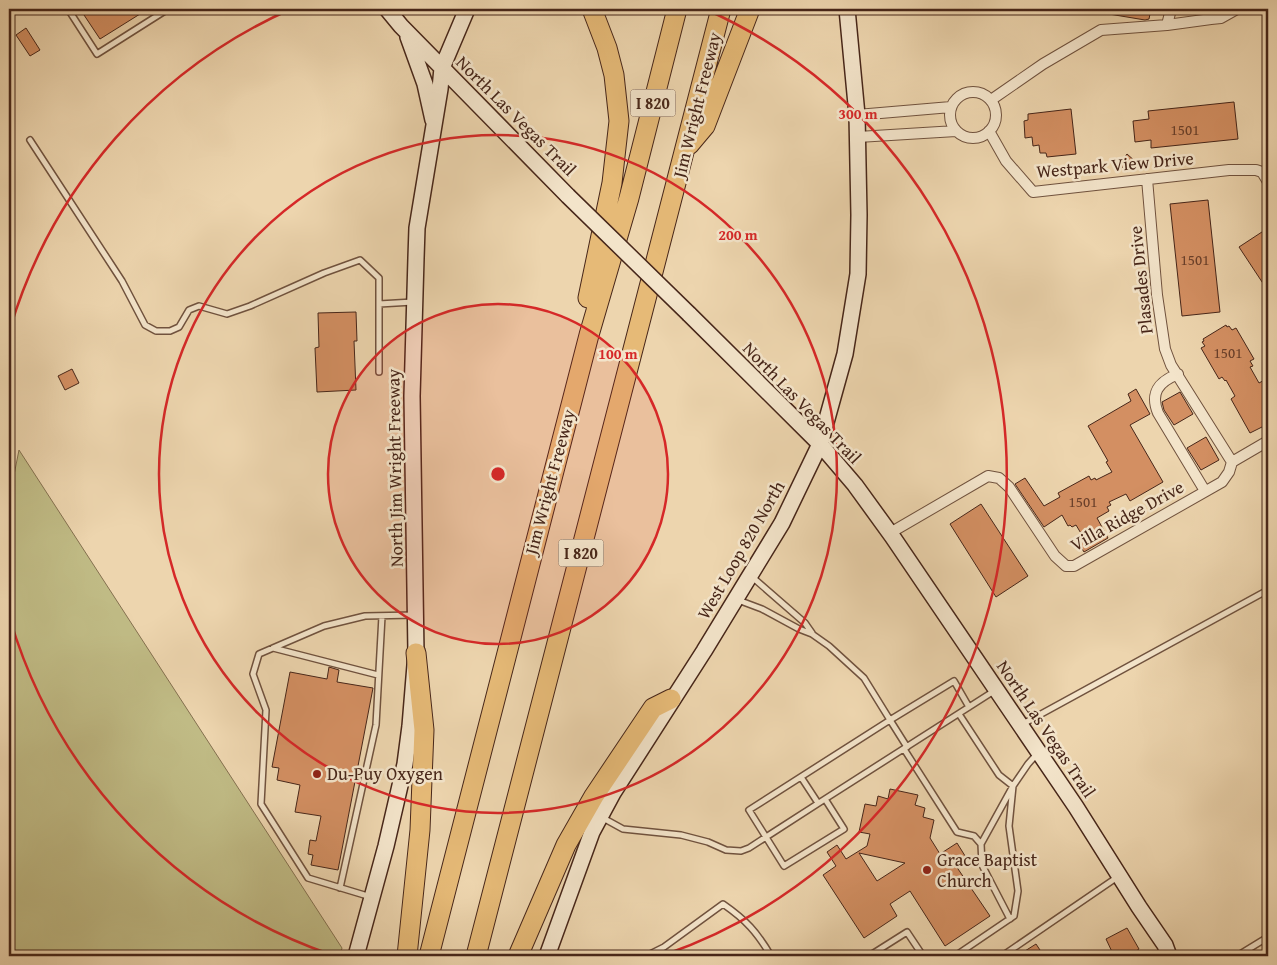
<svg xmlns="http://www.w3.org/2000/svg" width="1277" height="965" viewBox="0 0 1277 965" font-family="'Gentium Book Plus',serif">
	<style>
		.green { fill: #c0bb85; stroke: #84704f }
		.building { fill: #d38f62; stroke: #472619; fill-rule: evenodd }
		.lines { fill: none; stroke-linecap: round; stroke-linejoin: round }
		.lane-casing { stroke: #70523e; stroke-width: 8 }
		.street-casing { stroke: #70523e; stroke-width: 12 }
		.secondary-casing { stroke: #472619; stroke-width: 18 }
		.highway-casing { stroke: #472619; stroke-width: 21 }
		.lane { stroke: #f3e4ca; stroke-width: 5 }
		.street { stroke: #f3e4ca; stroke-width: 10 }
		.secondary { stroke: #f3e4ca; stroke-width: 15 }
		.highway { stroke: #e6ba77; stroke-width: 19 }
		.secondary-bridge-casing { stroke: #472619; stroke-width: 18; stroke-linecap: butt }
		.secondary-bridge { stroke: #f3e4ca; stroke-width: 15 }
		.ring { fill: none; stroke: #d62828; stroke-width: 2.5 }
		.poi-dot { fill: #8f2418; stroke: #f3e4ca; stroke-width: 2 }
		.labels { text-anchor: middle; stroke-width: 5; stroke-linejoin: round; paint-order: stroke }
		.number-label { font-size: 15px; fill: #6a402b }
		.shield { fill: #f3e4ca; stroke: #7b5f4e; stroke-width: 1 }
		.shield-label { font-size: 16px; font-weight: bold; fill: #472619 }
		.street-label { font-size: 18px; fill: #472619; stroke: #f3e4ca }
		.poi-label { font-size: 18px; fill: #472619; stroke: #f3e4ca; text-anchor: start }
		.centre { fill: #d62828; stroke: #f3e4ca; stroke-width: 2.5 }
		.ring-label { font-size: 15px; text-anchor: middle; font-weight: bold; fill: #d62828; stroke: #f3e4ca; stroke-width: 5; stroke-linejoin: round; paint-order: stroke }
	</style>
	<rect width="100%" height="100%" fill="#edd5ae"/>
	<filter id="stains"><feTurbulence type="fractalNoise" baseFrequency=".004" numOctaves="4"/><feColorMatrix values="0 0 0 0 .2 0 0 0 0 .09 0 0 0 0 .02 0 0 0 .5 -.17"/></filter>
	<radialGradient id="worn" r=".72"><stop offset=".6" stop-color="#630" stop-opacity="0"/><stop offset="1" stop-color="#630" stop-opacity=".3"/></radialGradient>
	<path class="green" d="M19,450L342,948L340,956H9V500Z"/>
	<path class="building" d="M80,9H148L100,39Z
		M1109,9H1151L1149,19L1145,20L1109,14Z
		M26,28L40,50L30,56L16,35Z
		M1234,102L1238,139L1151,148V140L1135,142L1133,121L1149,119L1148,111Z
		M1071,109L1076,154L1047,157L1046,153H1040L1039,145L1033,146L1032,137L1025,138L1024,121L1028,120V114Z
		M1127,154L1136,162L1128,172L1119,164Z
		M1208,200L1220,312L1182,316L1170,204Z
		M1268,228V291L1239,247Z
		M356,312L357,341H354L356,390L317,392L315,348L319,347L318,313Z
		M1226,325L1227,327L1229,326L1232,330L1236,328L1254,359L1250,361L1253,366L1250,367L1259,383L1268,378V424L1250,433L1231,399L1235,396L1226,380L1225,381L1222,377L1219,379L1201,348L1205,346L1202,342L1204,341L1203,339Z
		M72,369L79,383L65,390L58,376Z
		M1136,389L1150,414L1130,425L1163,482L1130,501L1126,494L1109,502L1111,505L1107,507L1109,511L1097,518L1108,538L1084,552L1079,544L1085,540L1076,525L1072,527L1070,525L1068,526L1062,515L1044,527L1015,484L1025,478L1044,506L1060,497L1058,493L1089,476L1091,480L1095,478L1096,480L1112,472L1106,462L1108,461L1088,426L1131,401L1128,394Z
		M1180,392L1193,414L1174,425L1164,410L1162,402Z
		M1206,437L1219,460L1201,470L1187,448Z
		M981,504L1028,576L996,597L950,524Z
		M329,667L339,670L337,682L373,688L338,870L311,865L313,855L308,854L310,840L316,841L321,816L295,812L300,785L277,780L279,768L272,767L290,672L327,679Z
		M890,789L918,795L915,805L925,808L923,817L934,820L930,838L940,854L957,843L967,859L956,866L990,916L945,946L910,891L890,904L897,916L864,938L823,875L836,866L827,852L837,845L846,859L867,846L870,834L859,832L865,804L876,806L878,796L888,799ZM859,853L905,863L877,881Z
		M1127,928L1139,949L1136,951L1139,956H1114L1106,939Z
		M1036,944L1044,956H1017Z"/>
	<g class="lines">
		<g class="lane-casing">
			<path id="lane" d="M68,9L97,54L168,9
				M30,140L122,281L145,325L156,331H170L179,327L189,310L199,306L227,314L250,306L324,273L360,260L379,278V372
				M379,304L413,302
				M751,576L805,623L812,633
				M738,600L762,609L799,629L812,634L829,646L864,678L890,720L749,810L784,866L844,829L825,799L994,691
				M273,648L378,675
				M959,714L999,775L1013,786L981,844
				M1021,725L1268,590
				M907,747L890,720L954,681L969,707
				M904,749L957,832L974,836L981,844L982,865L1010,919
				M801,777L818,803
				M603,818L623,829L681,835L708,842L726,850L741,851L749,848L825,799
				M340,888L376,725L382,616
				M371,897L308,878L261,804L266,710L253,674L259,654L324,626L365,616L415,615
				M646,956L664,947L723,904C746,920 757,932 771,956
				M869,956L907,932L923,956
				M955,956L1014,916L1018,891L1009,826L1013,786L1028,764L1037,754
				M1002,956L1119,876
				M1237,956L1268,937"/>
		</g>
		<g class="street-casing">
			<path id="street" d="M1167,25L1171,9
				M950 115a23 23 0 1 1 46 0a23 23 0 1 1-46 0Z
				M991,100L1043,64L1101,30L1167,25L1211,19L1221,18L1237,9
				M857,115L951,107
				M989,131L1006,161L1033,192L1229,170H1256L1262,172L1268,182
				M858,137L956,131
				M1147,179L1157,295L1165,349L1171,365L1232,462
				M1178,374C1158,382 1150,393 1158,413L1205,491
				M890,533L988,476L999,478L1009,487L1055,556L1066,566H1074L1222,482L1229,472L1232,462L1268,441"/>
		</g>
		<g class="secondary-casing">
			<path id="secondary" d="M387,9L401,26L568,196
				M408,37L425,84L433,120
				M689,314L820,444L855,485L892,536L1076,807L1139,907L1165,945L1169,956
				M356,956L386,846L405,764L410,726L416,653L412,396L416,258L417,228L440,89L442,68L467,9
				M547,956L592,832L613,793L704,651L782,523L820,444L845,354L858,274L859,215L857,115L847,9"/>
		</g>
		<g class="highway-casing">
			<path id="highway" d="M689,145L705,126L750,9
				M588,298L612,183L619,121L614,75L607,48L592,9
				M407,956L420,830L424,730L416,653
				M429,956L589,335L629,198L677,9
				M476,956L721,9
				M518,956L566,845L594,796L653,708L671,699"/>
		</g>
		<use href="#lane" class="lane"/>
		<use href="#street" class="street"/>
		<use href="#secondary" class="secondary"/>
		<use href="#highway" class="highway"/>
		<g class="secondary-bridge-casing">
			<path id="secondary-bridge" d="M568,196L689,314"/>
		</g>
		<use href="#secondary-bridge" class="secondary-bridge"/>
	</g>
	<circle cx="498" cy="474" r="170" fill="#d62828" fill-opacity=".12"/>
	<g class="ring">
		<circle cx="498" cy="474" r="170"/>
		<circle cx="498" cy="474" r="339"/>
		<path d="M332 955A509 509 0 0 1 10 619M10 329A509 509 0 0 1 291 9M705 9A509 509 0 0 1 664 955"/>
	</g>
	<g class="poi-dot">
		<circle cx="317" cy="774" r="5"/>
		<circle cx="927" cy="870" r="5"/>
	</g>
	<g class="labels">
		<g class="number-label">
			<text x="1185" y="135">1501</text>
			<text x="1195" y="265">1501</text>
			<text x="1228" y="358">1501</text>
			<text x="1083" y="507">1501</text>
		</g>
		<g class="shield">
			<rect x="630.5" y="89.5" width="45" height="27" rx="4"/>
			<rect x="558.5" y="539.5" width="45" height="27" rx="4"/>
		</g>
		<g class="shield-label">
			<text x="653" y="109">I 820</text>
			<text x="581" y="559">I 820</text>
		</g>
		<g class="street-label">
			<text transform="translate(697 105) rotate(-76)" y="6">Jim Wright Freeway</text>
			<text transform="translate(516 116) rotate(45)" y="6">North Las Vegas Trail</text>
			<text transform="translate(1115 165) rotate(-5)" y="6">Westpark View Drive</text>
			<text transform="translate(1141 280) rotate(-96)" y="6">Plasades Drive</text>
			<text transform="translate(802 403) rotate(46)" y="6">North Las Vegas Trail</text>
			<text transform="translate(395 468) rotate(-91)" y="6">North Jim Wright Freeway</text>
			<text transform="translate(550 482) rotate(-75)" y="6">Jim Wright Freeway</text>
			<text transform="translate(1127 516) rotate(-29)" y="6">Villa Ridge Drive</text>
			<text transform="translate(741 550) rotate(-60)" y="6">West Loop 820 North</text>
			<text transform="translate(1046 729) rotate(56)" y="6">North Las Vegas Trail</text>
		</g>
		<g class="poi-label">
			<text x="327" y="780">Du-Puy Oxygen</text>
			<text x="937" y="866">Grace Baptist<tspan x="937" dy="21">Church</tspan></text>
		</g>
	</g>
	<circle cx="498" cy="474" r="8" class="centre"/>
	<g class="ring-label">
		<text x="858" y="119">300 m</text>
		<text x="738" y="240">200 m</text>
		<text x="618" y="359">100 m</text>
	</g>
	<rect width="1277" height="965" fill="none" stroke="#edd5ae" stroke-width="30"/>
	<rect x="10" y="10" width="1257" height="945" fill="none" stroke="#472619" stroke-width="2.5"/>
	<rect x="15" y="15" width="1247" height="935" fill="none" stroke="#472619"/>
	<rect width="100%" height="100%" filter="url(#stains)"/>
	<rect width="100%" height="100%" fill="url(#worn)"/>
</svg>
